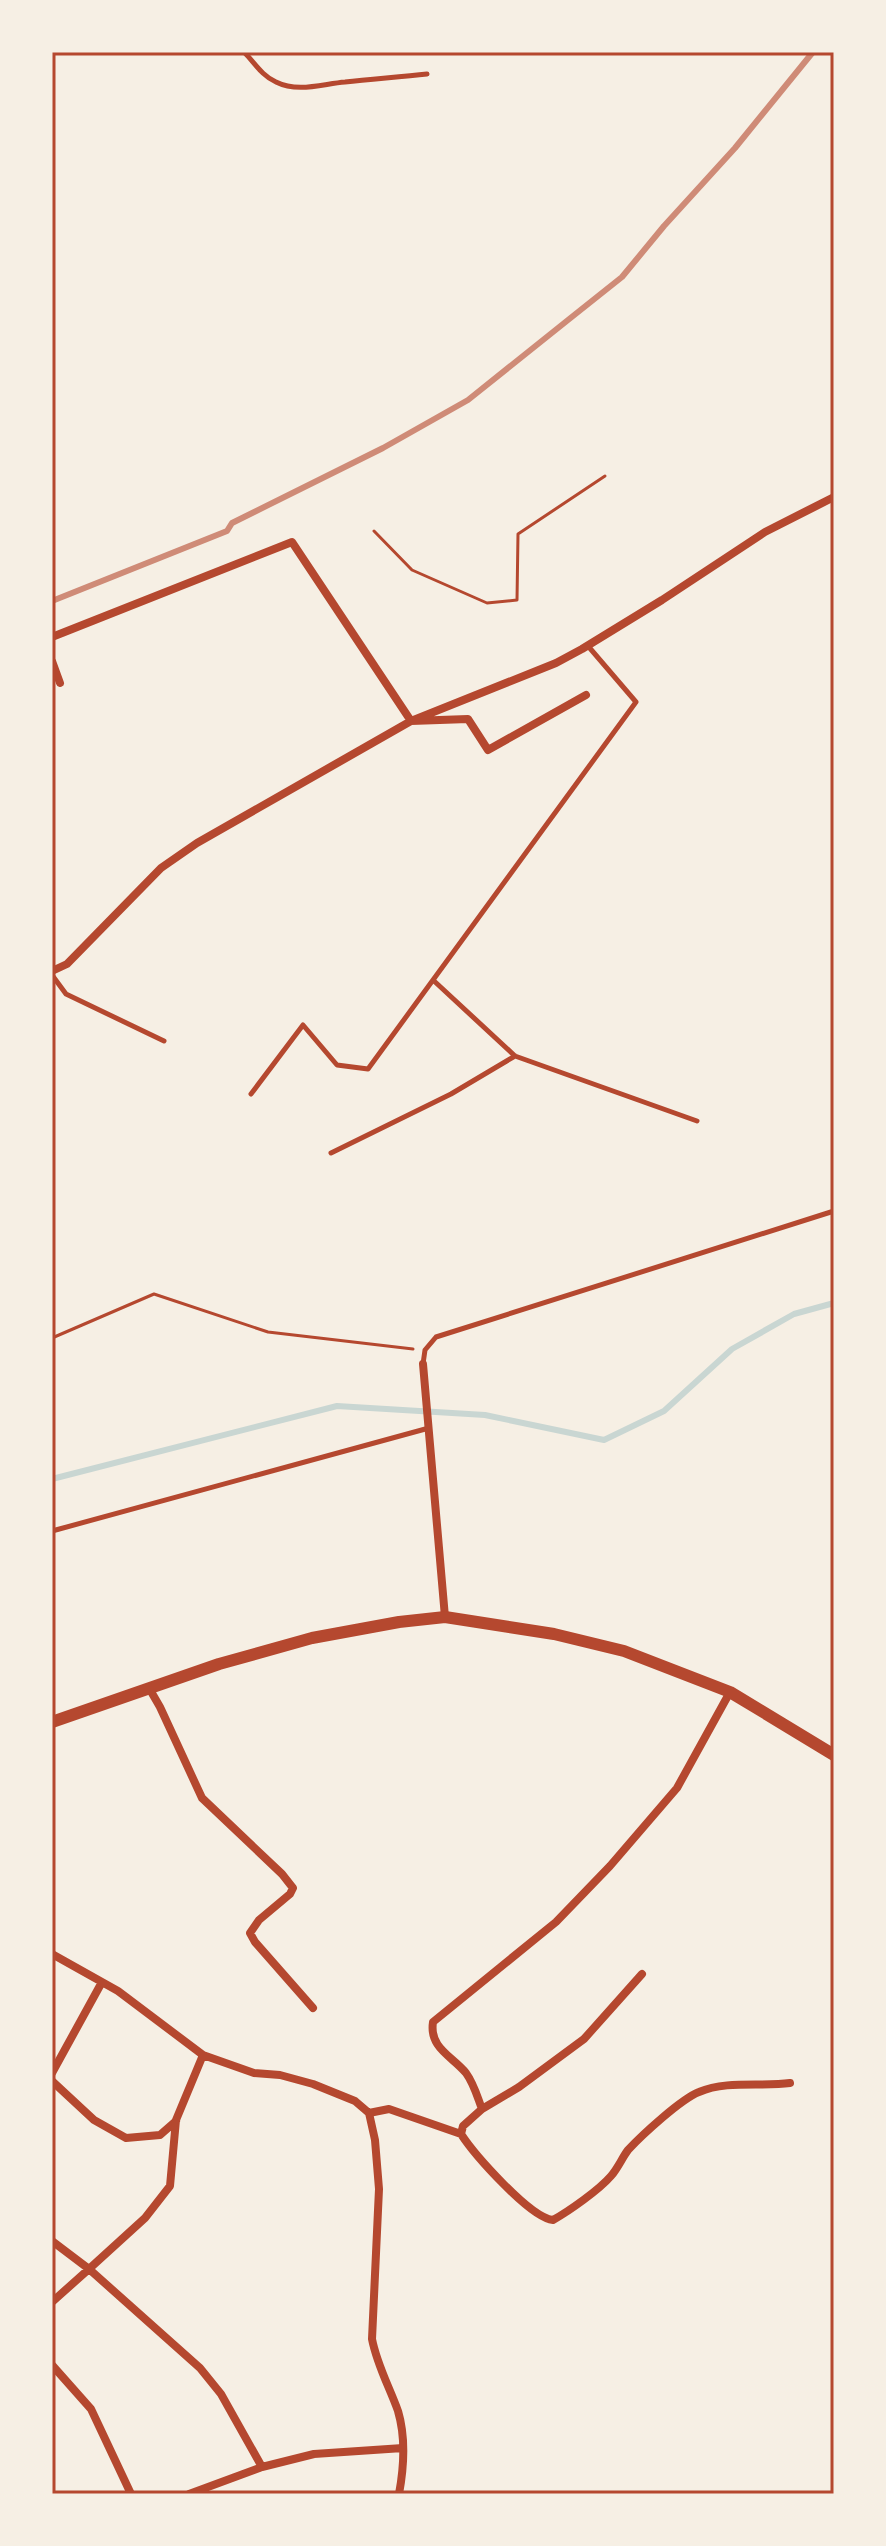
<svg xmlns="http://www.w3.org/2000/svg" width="886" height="2546" viewBox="0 0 886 2546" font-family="Lora,serif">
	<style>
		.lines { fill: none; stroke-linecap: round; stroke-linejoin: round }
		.stream { stroke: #c9d6d2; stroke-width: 6 }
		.path { stroke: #b5482f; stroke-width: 3 }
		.service { stroke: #b5482f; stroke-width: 5 }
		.minor { stroke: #b5482f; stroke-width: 8 }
		.tertiary { stroke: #b5482f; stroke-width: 12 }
		.rail { stroke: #cf8b77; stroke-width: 6 }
		.neatline { fill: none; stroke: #b5482f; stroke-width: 3 }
	</style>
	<rect width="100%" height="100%" fill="#f6efe4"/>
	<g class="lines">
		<path class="stream" d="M52,1479L337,1406L485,1415L604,1440L664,1411L732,1349L794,1314L834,1303"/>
		<path class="path" d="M374,531L412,570L487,603L517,600L518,534L605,476
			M52,1338L154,1294L268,1332L413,1349"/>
		<path class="service" d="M244,52C254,62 262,76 276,82C298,93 322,84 345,82C372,79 400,77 427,74
			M52,975L66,994L164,1041
			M433,980L515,1056L697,1121
			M251,1094L303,1025L337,1065L368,1069L636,702L588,646
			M331,1153L451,1094L515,1056
			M423,1364L425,1350L436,1337L834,1211
			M52,1531L429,1428"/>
		<path class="minor" d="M52,637L292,542L411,721L468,719L488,750L586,695
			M52,661L60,683
			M52,971L67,964L161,868L197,843L411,721L556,663L582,649L662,600L765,532L834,497
			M423,1364L445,1617
			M149,1688L160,1707L202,1798L282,1874L293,1888L290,1894L259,1920L250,1933L255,1942L313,2008
			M52,1954L118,1991L203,2055L254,2073L280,2075L313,2084L355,2101L369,2113L375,2140L379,2189L372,2339C377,2365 389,2386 398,2411C406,2438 404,2467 399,2494
			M642,1974L584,2039L519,2087L482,2109L463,2126L461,2134C474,2154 530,2218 553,2220C569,2211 599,2190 611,2176C618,2168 622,2158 628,2150C642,2135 681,2099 699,2092C727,2080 761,2087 790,2083
			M52,2073L102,1982
			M52,2081L94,2120L126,2138L160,2135L176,2121
			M482,2109C477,2096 474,2084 466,2073C452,2056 429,2048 433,2022L556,1922L610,1866L677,1788L730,1692
			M369,2113L389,2109L461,2134
			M52,2241L89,2269L145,2218L170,2186L176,2120L203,2055
			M52,2302L89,2269L200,2368L221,2394L262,2467
			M52,2365L91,2409L131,2494
			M189,2494L262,2467L314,2454L403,2448"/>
		<path class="tertiary" d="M52,1722L219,1664L312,1638L399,1622L445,1617L554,1634L624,1651L730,1692L834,1755"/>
		<path class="rail" d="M52,601L227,531L232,523L383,448L468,400L568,320L622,277L664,226L735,148L813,52"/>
	</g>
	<rect width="886" height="2546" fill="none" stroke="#f6efe4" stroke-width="108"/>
	<rect x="54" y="54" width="778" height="2438" class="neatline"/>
</svg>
